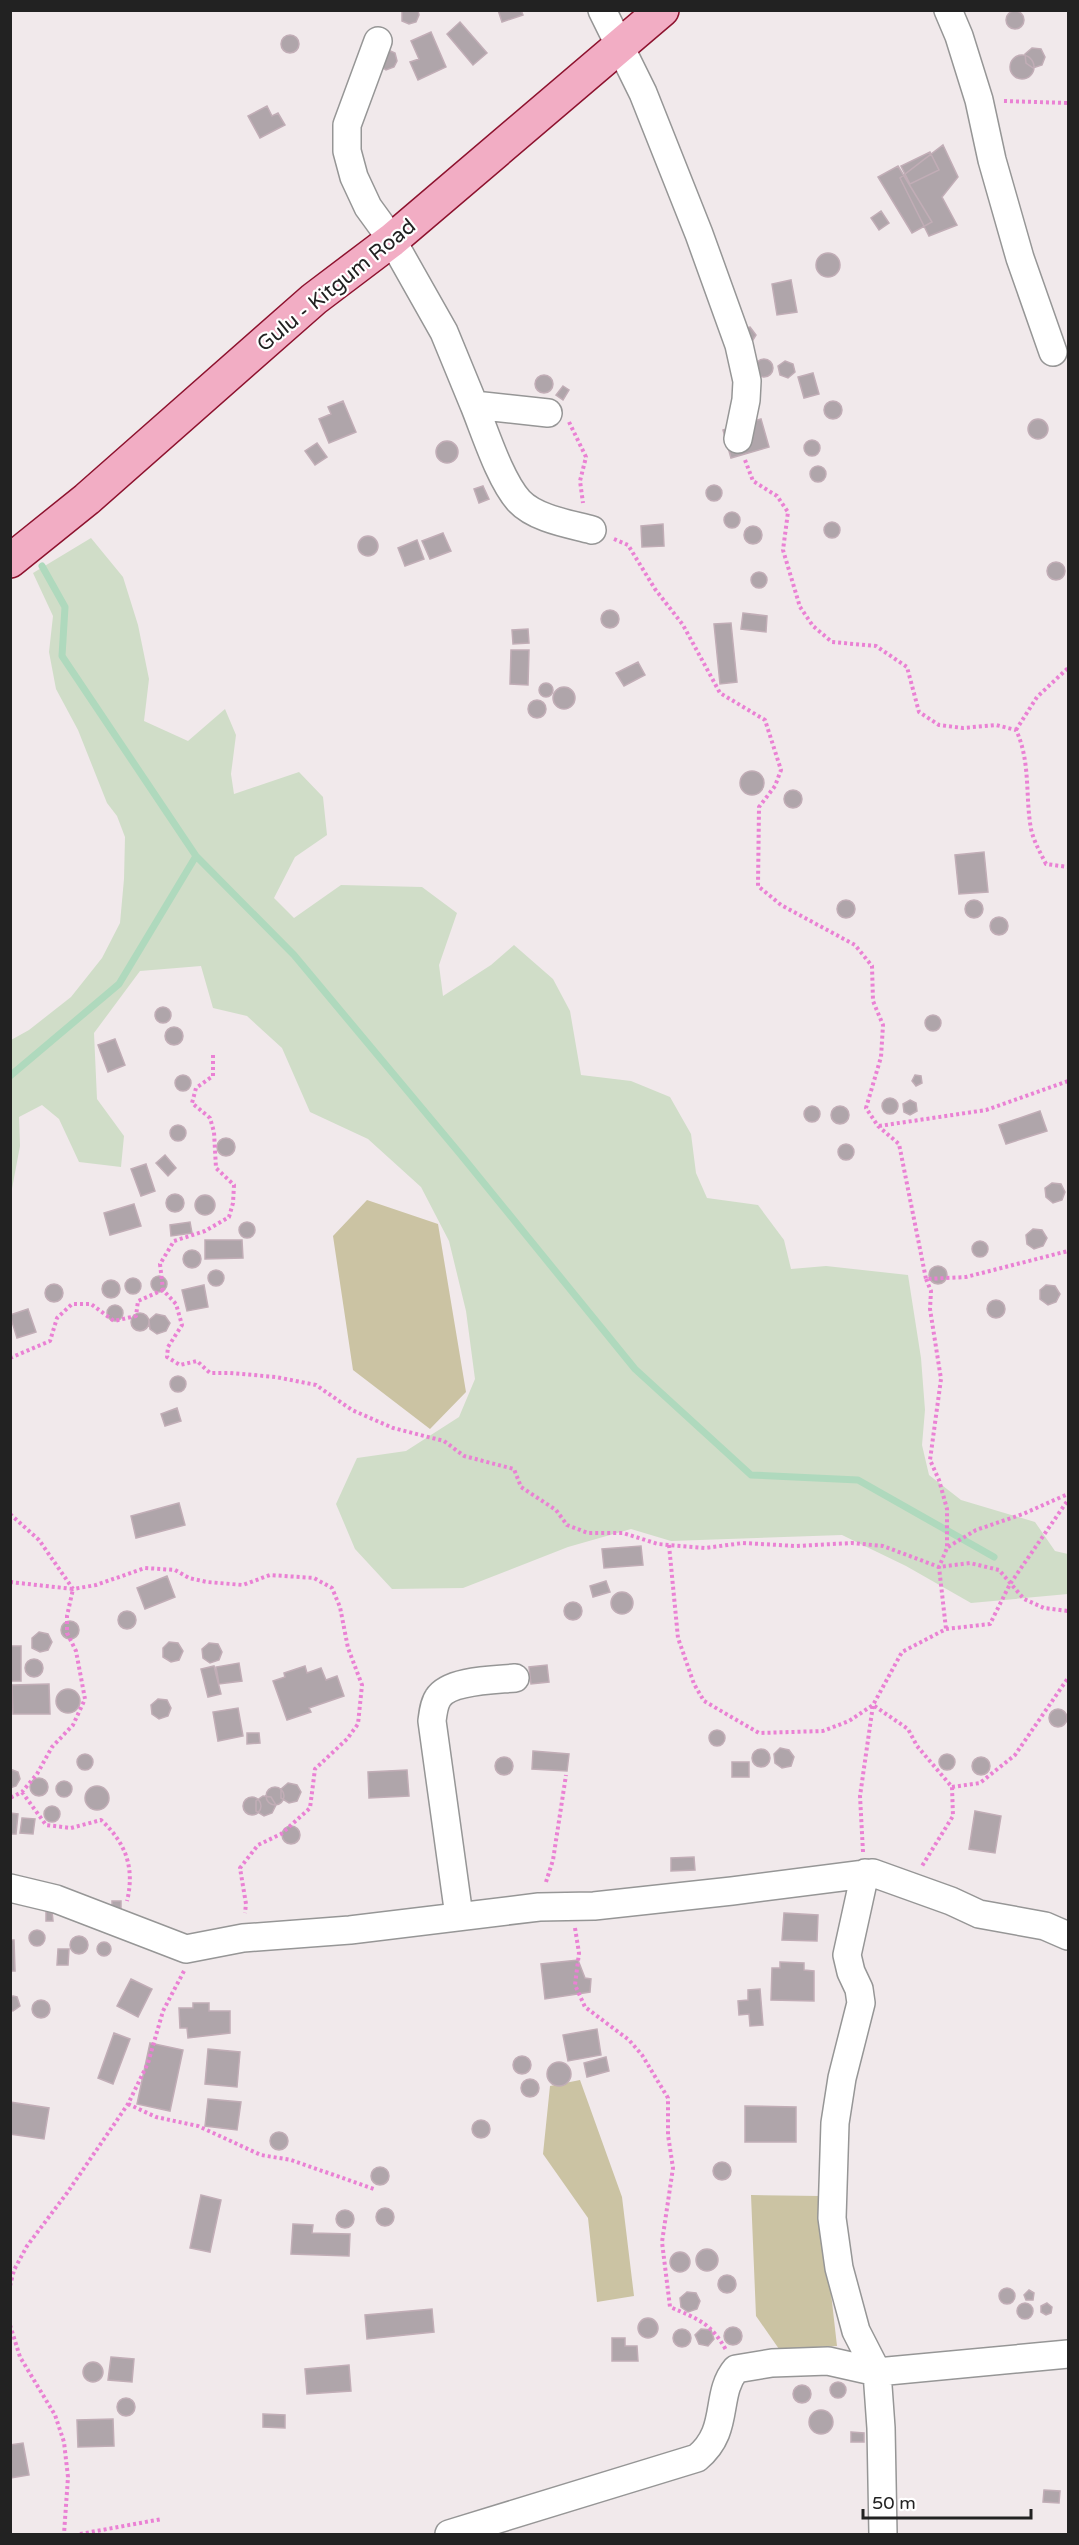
<svg xmlns="http://www.w3.org/2000/svg" width="1079" height="2545" viewBox="0 0 1079 2545" font-family="'Varela Round',sans-serif">
	<style>
		.forest { fill: #cbc3a3 }
		.wetland { fill: #d0ddc8 }
		.lines { fill: none; stroke-linecap: round; stroke-linejoin: round }
		.stream { stroke: #afd9bd; stroke-width: 7 }
		.building { fill: #afa5aa; stroke: #c1adb6; stroke-width: 1.5 }
		.minor-casing { stroke: #969696; stroke-width: 30 }
		.primary-casing { stroke: #8d122e; stroke-width: 36 }
		.path { stroke: #ea81d4; stroke-width: 4; stroke-dasharray: 3 3; stroke-linecap: butt }
		.minor { stroke: #fff; stroke-width: 27 }
		.primary { stroke: #f2adc4; stroke-width: 33 }
		.labels { text-anchor: middle; stroke-width: 4.5; stroke-linejoin: round; paint-order: stroke }
		.street-label { font-size: 21px; fill: #222; stroke: #fff }
	</style>
	<rect width="100%" height="100%" fill="#f1e9eb"/>
	<path class="forest" d="M367,1200L438,1224L466,1392L430,1429L353,1370L333,1236Z
		M580,2080L622,2197L634,2296L597,2302L588,2218L543,2154L550,2086Z
		M751,2195L820,2196L837,2346L779,2349L756,2316Z"/>
	<path class="wetland" d="M91,538L123,577L138,625L149,679L144,721L188,741L225,709L236,735L231,774L234,794L299,772L323,797L327,835L295,857L274,898L294,918L341,885L422,887L457,913L439,965L443,996L491,965L514,945L553,979L570,1011L581,1075L631,1081L670,1097L691,1134L696,1173L707,1198L758,1205L784,1240L791,1269L826,1266L908,1275L921,1358L925,1410L922,1445L929,1475L961,1500L1035,1522L1055,1551L1068,1554V1594L971,1603L906,1566L842,1535L671,1541L631,1529L568,1547L463,1588L392,1589L355,1549L336,1504L357,1458L406,1451L459,1417L475,1379L466,1311L449,1241L421,1187L368,1139L310,1112L282,1048L247,1016L213,1008L201,966L140,971L94,1033L97,1099L124,1136L121,1167L79,1162L59,1119L42,1105L19,1117L20,1146L11,1194V1040L29,1030L71,997L102,958L120,923L124,879L125,837L117,816L107,803L78,730L56,689L49,652L53,616L33,573Z"/>
	<g class="lines">
		<path class="stream" d="M42,566L65,607L62,656L196,856L294,955L461,1155L635,1369L751,1475L858,1480L994,1557
			M10,1076L119,984L196,856"/>
	</g>
	<path class="building" d="M402,10H418L419,15L416,22L409,24L402,21Z
		M498,10H521L523,15L502,22Z
		M1006 20a9 9 0 1 1 18 0a9 9 0 1 1-18 0Z
		M460,22L487,53L473,65L447,34Z
		M431,32L446,67L418,80L410,62L419,59L411,41Z
		M281 44a9 9 0 1 1 18 0a9 9 0 1 1-18 0Z
		M1032,48L1041,49L1045,57L1042,65L1033,68L1026,63L1025,54Z
		M388,50L395,53L397,61L394,67L386,70L380,66Z
		M1010 67a12 12 0 1 1 24 0a12 12 0 1 1-24 0Z
		M267,106L272,116L278,113L285,125L260,138L248,116Z
		M943,145L958,177L942,197L957,225L929,236L900,178Z
		M930,152L939,170L910,184L901,166Z
		M898,166L932,222L912,233L878,177Z
		M881,211L889,223L879,230L871,218Z
		M816 265a12 12 0 1 1 24 0a12 12 0 1 1-24 0Z
		M791,280L797,312L777,315L772,284Z
		M750,327L756,335L751,343L745,328Z
		M755 368a9 9 0 1 1 18 0a9 9 0 1 1-18 0Z
		M785,361L793,364L795,372L788,378L780,375L778,366Z
		M813,373L819,394L804,398L798,377Z
		M535 384a9 9 0 1 1 18 0a9 9 0 1 1-18 0Z
		M563,386L569,390L563,400L556,395Z
		M824 410a9 9 0 1 1 18 0a9 9 0 1 1-18 0Z
		M343,401L356,432L329,443L319,419L331,414L328,407Z
		M1028 429a10 10 0 1 1 20 0a10 10 0 1 1-20 0Z
		M761,419L769,447L731,458L723,430Z
		M804 448a8 8 0 1 1 16 0a8 8 0 1 1-16 0Z
		M436 452a11 11 0 1 1 22 0a11 11 0 1 1-22 0Z
		M317,443L327,457L315,465L305,451Z
		M810 474a8 8 0 1 1 16 0a8 8 0 1 1-16 0Z
		M706 493a8 8 0 1 1 16 0a8 8 0 1 1-16 0Z
		M483,486L489,499L479,503L474,489Z
		M724 520a8 8 0 1 1 16 0a8 8 0 1 1-16 0Z
		M824 530a8 8 0 1 1 16 0a8 8 0 1 1-16 0Z
		M663,524L664,546L642,547L641,526Z
		M744 535a9 9 0 1 1 18 0a9 9 0 1 1-18 0Z
		M443,533L451,551L430,559L422,541Z
		M358 546a10 10 0 1 1 20 0a10 10 0 1 1-20 0Z
		M417,540L424,559L405,566L398,548Z
		M1047 571a9 9 0 1 1 18 0a9 9 0 1 1-18 0Z
		M751 580a8 8 0 1 1 16 0a8 8 0 1 1-16 0Z
		M601 619a9 9 0 1 1 18 0a9 9 0 1 1-18 0Z
		M743,613L767,616L766,632L741,629Z
		M731,623L737,682L720,684L714,624Z
		M528,629L529,643L513,644L512,630Z
		M511,650H529L528,685L510,684Z
		M638,662L645,675L624,686L616,673Z
		M539 690a7 7 0 1 1 14 0a7 7 0 1 1-14 0Z
		M553 698a11 11 0 1 1 22 0a11 11 0 1 1-22 0Z
		M528 709a9 9 0 1 1 18 0a9 9 0 1 1-18 0Z
		M740 783a12 12 0 1 1 24 0a12 12 0 1 1-24 0Z
		M784 799a9 9 0 1 1 18 0a9 9 0 1 1-18 0Z
		M984,852L988,892L959,894L955,855Z
		M837 909a9 9 0 1 1 18 0a9 9 0 1 1-18 0Z
		M965 909a9 9 0 1 1 18 0a9 9 0 1 1-18 0Z
		M990 926a9 9 0 1 1 18 0a9 9 0 1 1-18 0Z
		M155 1015a8 8 0 1 1 16 0a8 8 0 1 1-16 0Z
		M925 1023a8 8 0 1 1 16 0a8 8 0 1 1-16 0Z
		M165 1036a9 9 0 1 1 18 0a9 9 0 1 1-18 0Z
		M115,1039L125,1065L108,1072L98,1045Z
		M915,1075L921,1076L922,1083L916,1086L912,1081Z
		M175 1083a8 8 0 1 1 16 0a8 8 0 1 1-16 0Z
		M882 1106a8 8 0 1 1 16 0a8 8 0 1 1-16 0Z
		M910,1100L916,1103L917,1111L910,1115L904,1112L903,1104Z
		M831 1115a9 9 0 1 1 18 0a9 9 0 1 1-18 0Z
		M804 1114a8 8 0 1 1 16 0a8 8 0 1 1-16 0Z
		M1040,1111L1047,1131L1006,1144L999,1125Z
		M170 1133a8 8 0 1 1 16 0a8 8 0 1 1-16 0Z
		M217 1147a9 9 0 1 1 18 0a9 9 0 1 1-18 0Z
		M838 1152a8 8 0 1 1 16 0a8 8 0 1 1-16 0Z
		M165,1155L176,1168L168,1176L156,1163Z
		M146,1164L155,1191L141,1196L131,1169Z
		M1052,1183L1061,1184L1065,1192L1062,1200L1053,1203L1046,1197L1045,1188Z
		M166 1203a9 9 0 1 1 18 0a9 9 0 1 1-18 0Z
		M195 1205a10 10 0 1 1 20 0a10 10 0 1 1-20 0Z
		M134,1204L141,1226L110,1235L104,1213Z
		M190,1222L192,1233L171,1236L170,1225Z
		M239 1230a8 8 0 1 1 16 0a8 8 0 1 1-16 0Z
		M1033,1229L1042,1230L1047,1238L1043,1246L1034,1249L1027,1244L1026,1235Z
		M205,1240H242L243,1258L205,1259Z
		M972 1249a8 8 0 1 1 16 0a8 8 0 1 1-16 0Z
		M183 1259a9 9 0 1 1 18 0a9 9 0 1 1-18 0Z
		M929 1275a9 9 0 1 1 18 0a9 9 0 1 1-18 0Z
		M208 1278a8 8 0 1 1 16 0a8 8 0 1 1-16 0Z
		M151 1284a8 8 0 1 1 16 0a8 8 0 1 1-16 0Z
		M125 1286a8 8 0 1 1 16 0a8 8 0 1 1-16 0Z
		M102 1289a9 9 0 1 1 18 0a9 9 0 1 1-18 0Z
		M45 1293a9 9 0 1 1 18 0a9 9 0 1 1-18 0Z
		M204,1285L208,1307L187,1311L182,1290Z
		M1046,1285L1055,1286L1060,1294L1056,1302L1048,1305L1040,1299V1290Z
		M987 1309a9 9 0 1 1 18 0a9 9 0 1 1-18 0Z
		M107 1313a8 8 0 1 1 16 0a8 8 0 1 1-16 0Z
		M28,1309L36,1332L17,1338L10,1315Z
		M131 1322a9 9 0 1 1 18 0a9 9 0 1 1-18 0Z
		M156,1314L165,1316L170,1323L166,1331L157,1334L150,1329L149,1320Z
		M170 1384a8 8 0 1 1 16 0a8 8 0 1 1-16 0Z
		M177,1408L181,1421L165,1426L161,1414Z
		M179,1503L185,1525L136,1538L131,1516Z
		M641,1546L643,1565L604,1568L602,1549Z
		M167,1576L175,1597L145,1609L137,1588Z
		M606,1581L610,1592L593,1597L590,1586Z
		M611 1603a11 11 0 1 1 22 0a11 11 0 1 1-22 0Z
		M564 1611a9 9 0 1 1 18 0a9 9 0 1 1-18 0Z
		M118 1620a9 9 0 1 1 18 0a9 9 0 1 1-18 0Z
		M61 1630a9 9 0 1 1 18 0a9 9 0 1 1-18 0Z
		M39,1632L48,1634L52,1642L48,1650L40,1652L32,1648V1638Z
		M169,1642L178,1643L183,1651L179,1660L171,1662L163,1657V1648Z
		M209,1643L218,1644L222,1652L219,1660L210,1663L203,1658L202,1649Z
		M10,1646H21V1681H10Z
		M25 1668a9 9 0 1 1 18 0a9 9 0 1 1-18 0Z
		M239,1663L242,1681L219,1684L216,1667Z
		M547,1665L549,1682L531,1684L529,1667Z
		M214,1666L221,1694L208,1697L201,1669Z
		M305,1666L307,1673L321,1668L326,1680L337,1676L344,1696L309,1708L311,1712L287,1720L273,1681L285,1677L284,1673Z
		M49,1684L50,1714H13L12,1685Z
		M56 1701a12 12 0 1 1 24 0a12 12 0 1 1-24 0Z
		M158,1699L167,1700L171,1708L168,1716L159,1719L152,1714L151,1705Z
		M238,1708L243,1736L218,1741L213,1712Z
		M1049 1718a9 9 0 1 1 18 0a9 9 0 1 1-18 0Z
		M709 1738a8 8 0 1 1 16 0a8 8 0 1 1-16 0Z
		M247,1733H259L260,1743L247,1744Z
		M780,1748L789,1750L794,1757L791,1766L782,1768L775,1763L774,1754Z
		M752 1758a9 9 0 1 1 18 0a9 9 0 1 1-18 0Z
		M533,1751L569,1754L567,1771L532,1769Z
		M939 1762a8 8 0 1 1 16 0a8 8 0 1 1-16 0Z
		M77 1762a8 8 0 1 1 16 0a8 8 0 1 1-16 0Z
		M972 1766a9 9 0 1 1 18 0a9 9 0 1 1-18 0Z
		M495 1766a9 9 0 1 1 18 0a9 9 0 1 1-18 0Z
		M732,1762H749V1777H732Z
		M10,1769L18,1772L20,1779L16,1786L10,1788Z
		M407,1770L409,1796L369,1798L368,1772Z
		M30 1787a9 9 0 1 1 18 0a9 9 0 1 1-18 0Z
		M56 1789a8 8 0 1 1 16 0a8 8 0 1 1-16 0Z
		M288,1783L297,1785L301,1792L297,1801L289,1803L281,1798V1789Z
		M85 1798a12 12 0 1 1 24 0a12 12 0 1 1-24 0Z
		M266 1796a9 9 0 1 1 18 0a9 9 0 1 1-18 0Z
		M263,1796L271,1797L276,1805L272,1813L264,1816L256,1811V1801Z
		M243 1806a9 9 0 1 1 18 0a9 9 0 1 1-18 0Z
		M44 1814a8 8 0 1 1 16 0a8 8 0 1 1-16 0Z
		M975,1811L1001,1816L995,1853L969,1849Z
		M10,1813L18,1814L16,1834H10Z
		M22,1818L35,1819L33,1834L20,1833Z
		M282 1835a9 9 0 1 1 18 0a9 9 0 1 1-18 0Z
		M694,1857L695,1870L671,1871V1858Z
		M112,1901H121V1910H112Z
		M46,1911H52L53,1921H46Z
		M784,1913L818,1915L817,1941L782,1940Z
		M29 1938a8 8 0 1 1 16 0a8 8 0 1 1-16 0Z
		M70 1945a9 9 0 1 1 18 0a9 9 0 1 1-18 0Z
		M10,1940H14L15,1971H10Z
		M97 1949a7 7 0 1 1 14 0a7 7 0 1 1-14 0Z
		M58,1949H69L68,1965H57Z
		M578,1960L585,1978L591,1979L590,1992L545,1999L541,1964Z
		M780,1962L804,1963V1970L814,1971V2001L771,2000L772,1968H780Z
		M131,1979L152,1989L138,2017L117,2006Z
		M760,1989L763,2025L750,2026L749,2014L739,2015L738,2001L748,2000V1990Z
		M13,1996L17,1997L20,2006L13,2011L10,2010V1997Z
		M32 2009a9 9 0 1 1 18 0a9 9 0 1 1-18 0Z
		M193,2003H209V2011H230V2033L188,2038L187,2028H180L179,2008H193Z
		M597,2029L601,2055L568,2061L563,2035Z
		M114,2033L130,2039L113,2084L98,2078Z
		M150,2043L183,2050L170,2111L137,2104Z
		M208,2049L240,2052L237,2087L205,2084Z
		M513 2065a9 9 0 1 1 18 0a9 9 0 1 1-18 0Z
		M606,2057L609,2071L587,2077L584,2063Z
		M547 2074a12 12 0 1 1 24 0a12 12 0 1 1-24 0Z
		M521 2088a9 9 0 1 1 18 0a9 9 0 1 1-18 0Z
		M208,2099L241,2102L237,2130L205,2126Z
		M10,2102L49,2108L44,2139L10,2134Z
		M745,2106L796,2107V2142H745Z
		M472 2129a9 9 0 1 1 18 0a9 9 0 1 1-18 0Z
		M270 2141a9 9 0 1 1 18 0a9 9 0 1 1-18 0Z
		M713 2171a9 9 0 1 1 18 0a9 9 0 1 1-18 0Z
		M371 2176a9 9 0 1 1 18 0a9 9 0 1 1-18 0Z
		M201,2195L221,2200L210,2252L190,2248Z
		M376 2217a9 9 0 1 1 18 0a9 9 0 1 1-18 0Z
		M336 2219a9 9 0 1 1 18 0a9 9 0 1 1-18 0Z
		M293,2224L313,2225L312,2233L350,2234L349,2256L291,2254Z
		M696 2260a11 11 0 1 1 22 0a11 11 0 1 1-22 0Z
		M670 2262a10 10 0 1 1 20 0a10 10 0 1 1-20 0Z
		M718 2284a9 9 0 1 1 18 0a9 9 0 1 1-18 0Z
		M999 2296a8 8 0 1 1 16 0a8 8 0 1 1-16 0Z
		M1029,2290L1034,2293L1033,2300H1026L1024,2295Z
		M687,2292L696,2293L700,2301L697,2309L688,2312L681,2307L680,2298Z
		M1047,2303L1052,2307L1051,2313L1046,2315L1041,2312V2306Z
		M1017 2311a8 8 0 1 1 16 0a8 8 0 1 1-16 0Z
		M432,2309L434,2332L367,2339L365,2315Z
		M638 2328a10 10 0 1 1 20 0a10 10 0 1 1-20 0Z
		M724 2336a9 9 0 1 1 18 0a9 9 0 1 1-18 0Z
		M673 2338a9 9 0 1 1 18 0a9 9 0 1 1-18 0Z
		M701,2329L711,2330L714,2339L708,2346L699,2344L695,2335Z
		M612,2338H625V2346H637L638,2361H612Z
		M111,2357L134,2359L132,2382L108,2380Z
		M83 2372a10 10 0 1 1 20 0a10 10 0 1 1-20 0Z
		M349,2365L351,2391L307,2394L305,2369Z
		M830 2390a8 8 0 1 1 16 0a8 8 0 1 1-16 0Z
		M793 2394a9 9 0 1 1 18 0a9 9 0 1 1-18 0Z
		M117 2407a9 9 0 1 1 18 0a9 9 0 1 1-18 0Z
		M809 2422a12 12 0 1 1 24 0a12 12 0 1 1-24 0Z
		M263,2414L285,2415V2428L263,2427Z
		M113,2419L114,2446L78,2447L77,2420Z
		M851,2432L864,2433V2442H851Z
		M23,2443L29,2475L10,2478V2445Z
		M1044,2490L1060,2491L1059,2503L1043,2502Z"/>
	<g class="lines">
		<g class="minor-casing">
			<path id="minor" d="M602,10L643,93L699,234L739,345L747,381L746,400L738,439
				M948,10L959,36L979,100L992,160L1020,258L1053,352
				M378,41L347,125V151L354,177L368,207L392,240L444,332L474,405L548,413
				M474,405C485,432 500,480 519,501C536,519 570,524 592,530
				M865,1873L847,1955L851,1972L859,1989L861,2003L842,2078L835,2123L832,2218L839,2268L856,2331L877,2372L881,2428L883,2534
				M10,1888L56,1899L186,1949L243,1938L350,1930L539,1907L594,1906L732,1891L873,1873L951,1901L979,1914L1045,1926L1068,1936
				M459,1916L432,1721C433,1713 434,1704 438,1698C449,1680 495,1680 515,1678
				M449,2534L697,2458C731,2430 714,2395 736,2369L772,2363L828,2361L877,2372L1068,2354"/>
		</g>
		<g class="primary-casing">
			<path id="primary" d="M10,561L87,499L314,299L392,240L662,10"/>
		</g>
		<path class="path" d="M1004,101L1068,103
			M569,422L586,457L580,481L583,503
			M745,460L753,481L777,496L788,512L783,550L800,607L813,626L832,642L876,646L907,667L919,712L939,725L963,728L996,725L1016,730C1031,762 1025,796 1031,829C1034,842 1040,852 1046,864L1068,867
			M614,539L628,545L655,589L683,625L720,693L765,720L781,770L775,786L759,807L758,886L781,905L855,945L872,966L873,1001L883,1025L881,1057L866,1108L878,1126L899,1144L926,1279L966,1277L1068,1251
			M1016,730L1037,697L1068,668
			M213,1055V1076L196,1088L192,1103L210,1118L214,1132L216,1168L234,1185L233,1203L229,1217L205,1231L174,1241L160,1264L163,1290L176,1304L182,1325L168,1347L167,1357L180,1365L197,1361L210,1373H230L276,1377L316,1385L352,1410L393,1428L444,1441L464,1456L514,1469L521,1487L556,1510L567,1525L588,1533H623L658,1544L705,1548L743,1543L796,1546L852,1543L883,1546L939,1567L970,1563L999,1570L1024,1599L1044,1608L1068,1611
			M879,1126L986,1110L1068,1081
			M926,1279L931,1291L930,1309L941,1379L930,1460L939,1480L947,1509V1548L939,1567L946,1629
			M10,1358L50,1341L57,1318L72,1304H91L114,1321L136,1316L138,1301L163,1290
			M10,1514L39,1540L73,1589L96,1585L145,1568L175,1570L189,1578L207,1582L243,1585L270,1575L314,1578L332,1588L340,1607L348,1648L362,1685L358,1724L347,1739L315,1769L310,1808L281,1834L258,1845L240,1868L246,1904L245,1913
			M669,1545L678,1638L694,1684L704,1701L759,1733L823,1731L849,1721L873,1705L908,1729L917,1746L952,1787L953,1816L922,1866
			M948,1547L976,1530L1023,1514L1068,1494
			M10,1582L73,1589L67,1616V1633L76,1651L85,1699L73,1725L52,1747L37,1774L22,1792L10,1798
			M952,1787L980,1783L1015,1755L1068,1678
			M22,1792L46,1825L71,1828L101,1820C126,1843 135,1868 127,1901
			M863,1852L860,1796L873,1705L902,1652L946,1629L990,1624L1010,1584L1068,1500
			M546,1882L553,1860L566,1775
			M575,1928L579,1953L575,1985L585,2007L629,2040L642,2055L668,2098V2135L673,2168L662,2242L670,2307C698,2319 711,2323 726,2350
			M128,2104L156,2117L198,2126L261,2155L291,2160L374,2189
			M10,2286L14,2270L27,2246L67,2193L128,2104L148,2063L163,2011L184,1971
			M10,2325L20,2357L55,2415L64,2442L68,2477L64,2534
			M80,2534L162,2519"/>
		<use href="#minor" class="minor"/>
		<use href="#primary" class="primary"/>
	</g>
	<g class="labels">
		<g class="street-label">
			<text transform="translate(336 285) rotate(-39)" y="7">Gulu - Kitgum Road</text>
		</g>
	</g>
	<rect width="1079" height="2545" fill="none" stroke="#222222" stroke-width="24"/>
	<path d="M863 2509v9h168v-9" fill="none" stroke="#222222" stroke-width="3"/>
	<text x="872" y="2509" font-size="18" fill="#222222" stroke="#ffffff" stroke-width="4.5" paint-order="stroke">50 m</text>
</svg>
